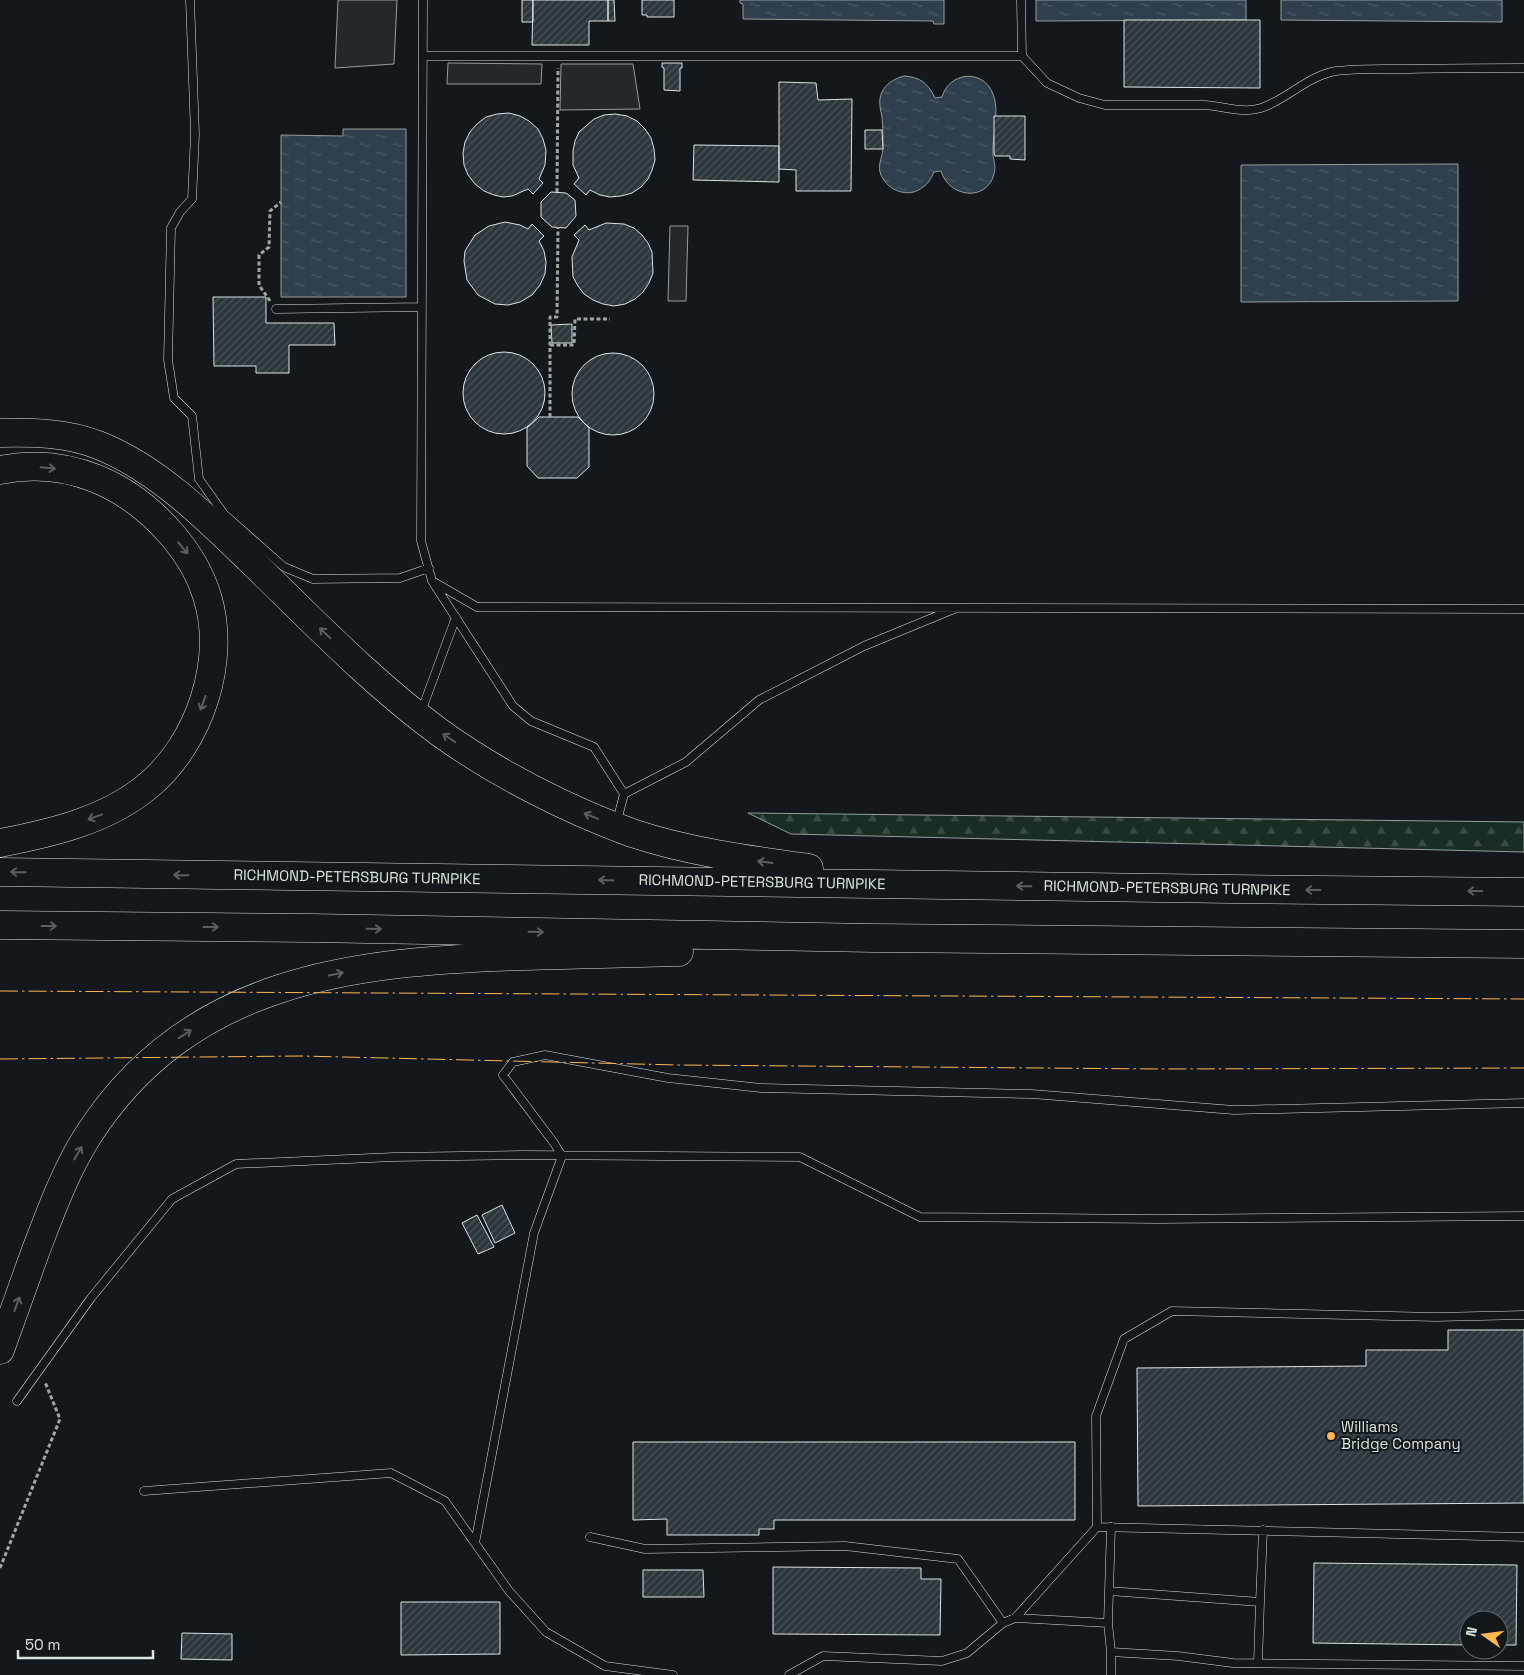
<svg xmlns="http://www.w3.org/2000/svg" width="1524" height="1675" viewBox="0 0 1524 1675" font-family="'Space Grotesk',sans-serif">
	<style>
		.forest { fill: url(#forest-firs); stroke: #939e99 }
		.parking { fill: #24282b; stroke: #939e99 }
		.water { fill: url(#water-ripples); stroke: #939e99 }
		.building { fill: url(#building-hatch); stroke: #d8e6dc }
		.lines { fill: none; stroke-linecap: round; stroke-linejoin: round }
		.lane-casing { stroke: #d8e6dc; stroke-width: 9 }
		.highway-casing { stroke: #d8e6dc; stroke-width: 29 }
		.path { stroke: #9da8a2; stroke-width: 3; stroke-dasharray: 4 2.5; stroke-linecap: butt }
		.lane { stroke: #14181c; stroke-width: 8 }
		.highway { stroke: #14181c; stroke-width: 28 }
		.power { stroke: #ffb74d; stroke-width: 1; stroke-dasharray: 18 4 2.5 4; stroke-linecap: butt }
		.oneway { stroke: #59605f }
		.poi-dot { fill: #ffb74d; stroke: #14181c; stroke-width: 2 }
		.labels { text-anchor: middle; stroke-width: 4; stroke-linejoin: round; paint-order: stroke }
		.street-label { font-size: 15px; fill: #d8e6dc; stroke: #14181c }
		.poi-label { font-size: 15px; fill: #d8e6dc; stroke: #14181c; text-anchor: start }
	</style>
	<defs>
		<pattern id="forest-firs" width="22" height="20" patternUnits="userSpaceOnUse" patternTransform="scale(1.25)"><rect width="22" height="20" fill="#1a2d24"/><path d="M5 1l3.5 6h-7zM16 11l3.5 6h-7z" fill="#3b4b43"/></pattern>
		<pattern id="water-ripples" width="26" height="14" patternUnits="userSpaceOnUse" patternTransform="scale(1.25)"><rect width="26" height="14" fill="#2f3f4d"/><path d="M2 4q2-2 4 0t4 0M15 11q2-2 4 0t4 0" fill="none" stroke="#4c5b66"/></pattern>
		<pattern id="building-hatch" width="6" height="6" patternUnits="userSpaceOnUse" patternTransform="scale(1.25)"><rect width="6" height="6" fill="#2c363c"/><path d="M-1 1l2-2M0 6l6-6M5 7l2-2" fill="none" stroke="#4a5358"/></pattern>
	</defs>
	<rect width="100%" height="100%" fill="#14181c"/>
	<path class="forest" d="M748,813L1524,822V852L791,834Z"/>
	<path class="parking" d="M338,0H397L394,64L335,68Z
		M448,63L542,64L541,84H447Z
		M561,64H633L640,109L560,110Z
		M670,226H688L686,301H668Z"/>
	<path class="water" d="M740,0H944V24H934L933,21L743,19V4L740,3Z
		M1036,0H1246V20L1036,21Z
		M1281,0H1502V22L1281,20Z
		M904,76C920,77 928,83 935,98L942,97C949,72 983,68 993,94C1000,110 992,137 993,155C994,162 996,167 994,174C987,202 949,198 941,171L934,172C931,178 929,183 923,187C909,199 888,191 881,175C877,166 882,158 883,149C883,139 883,127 882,118C882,114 880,110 880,106C878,90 889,80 904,76Z
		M343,129H406V297H281V135L343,136Z
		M1458,164V301L1241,302V165Z"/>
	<path class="building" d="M522,0H533V22H522Z
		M533,0H608V21H589V45H532Z
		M608,0H614L615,21H608Z
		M642,0H674V17H647V15H642Z
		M1124,20H1260V88L1124,87Z
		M662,63H682V68H680V91L664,90V68L662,67Z
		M779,82L816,83L818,100L852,99L851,191H796V170L779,169Z
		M509,113L520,116L529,121L538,129L543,139L546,150L545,165L539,179L543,183L533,194L528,189L512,196L503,197L494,195L484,191L475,184L468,175L464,165L463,153L465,142L470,132L477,124L486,117L497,114Z
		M615,114L627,116L637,121L645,129L651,138L654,149L655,160L652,170L648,179L641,187L632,193L621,196L610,197L600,195L590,190L586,195L574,184L579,178L573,165V151L575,141L579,132L594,119L604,115Z
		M994,116H1025V160L1010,159V156H995L994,152Z
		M865,130H882L883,149H865Z
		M694,145L779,146V182L693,180Z
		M551,192L566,193L575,200L576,216L566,228L552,227L541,217V202Z
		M505,222L520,225L528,229L532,224L544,236L539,241L544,251L546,262L545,274L540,285L532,295L520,302L508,305L495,304L478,295L467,280L464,261L465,251L475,235L489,226Z
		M606,223L624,224L634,228L642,235L648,243L652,252L653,273L649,283L643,292L635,299L625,304L614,306L603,304L593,300L584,294L578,286L573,277L572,257L579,240L574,235L585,225L589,230Z
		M213,297H266V323H334L335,345H289V373H256V366H214Z
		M572,324V343H552L551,325Z
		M463 393a41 41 0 1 1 82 0a41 41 0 1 1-82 0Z
		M572 394a41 41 0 1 1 82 0a41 41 0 1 1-82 0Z
		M539,417H578L589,428V467L577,478H538L527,466V428Z
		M502,1205L515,1233L495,1243L482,1215Z
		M477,1215L494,1247L478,1254L462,1223Z
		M1448,1330H1524V1503L1138,1506L1137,1368L1366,1366V1350H1448Z
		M633,1442H1075V1520H774V1529H759V1535H667V1519L633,1520Z
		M1314,1563L1517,1565L1516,1645H1499V1620H1469V1645L1313,1643Z
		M773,1567L921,1568V1579H941L940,1635L773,1634Z
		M643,1570H703L704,1597H643Z
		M401,1602H500V1654L401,1655Z
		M182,1633L232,1634V1660L181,1659Z"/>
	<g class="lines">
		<g class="lane-casing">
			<path id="lane" d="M190,0L195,134L192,199L180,212L171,228L168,360L174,398L192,416L199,479L224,514L284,567L313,579L400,578L429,568
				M423,0L421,541L432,581L477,607L1524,609
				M423,56H1022L1021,0
				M1022,56L1047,83L1079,98L1105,105H1204C1223,106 1242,114 1261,108C1288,99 1307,76 1336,71C1360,68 1385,69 1409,69C1447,68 1486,68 1524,68
				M276,309L422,307
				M434,584L513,706L531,721L594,747L624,794L617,821
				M421,712L456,617
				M624,794L686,762L759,700L864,646L954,609
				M17,1401L91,1298L172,1199L236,1164L394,1157L523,1155L800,1157L920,1217L1158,1219L1524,1216
				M144,1491L391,1473L445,1501L509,1591L546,1632L605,1666L673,1675
				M1097,1527L1524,1537
				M590,1537L645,1549L845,1546L958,1559L1003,1623L967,1653L942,1661L823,1656L789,1675
				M475,1543L534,1233L562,1156L554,1143L503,1075L513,1062L545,1055L668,1078L761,1088L1032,1094L1234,1110L1524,1103
				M1109,1591L1260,1602L1263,1530
				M1015,1618L1097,1527L1096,1416L1124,1339L1172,1311L1436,1317L1524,1315
				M1003,1623L1015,1618L1108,1623L1111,1652L1178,1656L1233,1663L1524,1666
				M1108,1623L1111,1527
				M1111,1652V1675
				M1258,1663L1260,1602"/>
		</g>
		<g class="highway-casing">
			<path id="highway" d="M0,433C33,432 68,433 98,445C155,467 206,517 249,559C310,618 370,681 439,732C494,772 568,810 632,833C689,852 750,860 809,868
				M0,470C69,456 130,485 174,537C189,555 200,573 207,596C227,660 200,742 149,785C108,820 52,833 0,843
				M0,872L1231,889L1524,892
				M0,925L311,928L873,938L1524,944
				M0,1350C12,1316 24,1283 36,1250C51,1211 65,1172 87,1137C187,979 353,961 524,956C576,955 627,953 679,952"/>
		</g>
		<path class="path" d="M557,192L558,68
			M270,301L259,285V255L269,247L270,211L281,202
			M550,345H574L575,319H610
			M550,417V317H557L558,227
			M0,1568L60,1419L45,1382"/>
		<use href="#lane" class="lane"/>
		<use href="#highway" class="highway"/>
		<path class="power" d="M0,991L1524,999
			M0,1059L301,1056L678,1065L1161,1069L1524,1068"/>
	</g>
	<defs><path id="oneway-shaft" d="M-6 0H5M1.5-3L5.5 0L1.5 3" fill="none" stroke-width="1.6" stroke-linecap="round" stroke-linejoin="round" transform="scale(1.25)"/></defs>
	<g class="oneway">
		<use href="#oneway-shaft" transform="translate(48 468) rotate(5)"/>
		<use href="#oneway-shaft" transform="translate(183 548) rotate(50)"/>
		<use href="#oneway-shaft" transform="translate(325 633) rotate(-136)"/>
		<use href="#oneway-shaft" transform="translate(203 703) rotate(110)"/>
		<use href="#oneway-shaft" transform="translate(449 738) rotate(-146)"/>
		<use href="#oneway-shaft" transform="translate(591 816) rotate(-158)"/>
		<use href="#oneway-shaft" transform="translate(95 817) rotate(159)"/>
		<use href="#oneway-shaft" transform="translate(765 862) rotate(-172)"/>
		<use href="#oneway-shaft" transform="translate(18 872) rotate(-179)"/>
		<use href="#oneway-shaft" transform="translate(181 875) rotate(-179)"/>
		<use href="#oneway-shaft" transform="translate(606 880) rotate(-179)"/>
		<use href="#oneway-shaft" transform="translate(1024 886) rotate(-179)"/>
		<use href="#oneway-shaft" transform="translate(1313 890) rotate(-180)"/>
		<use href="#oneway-shaft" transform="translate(1475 891) rotate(-180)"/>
		<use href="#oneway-shaft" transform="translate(49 926)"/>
		<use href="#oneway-shaft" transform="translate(211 927)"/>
		<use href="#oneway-shaft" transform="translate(374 929) rotate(1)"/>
		<use href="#oneway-shaft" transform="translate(536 932) rotate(1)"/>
		<use href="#oneway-shaft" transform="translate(336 974) rotate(-12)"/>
		<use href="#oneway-shaft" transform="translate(185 1034) rotate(-33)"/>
		<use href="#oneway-shaft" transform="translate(78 1153) rotate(-60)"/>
		<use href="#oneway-shaft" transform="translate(17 1304) rotate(-70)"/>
	</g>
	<circle class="poi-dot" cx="1331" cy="1436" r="5"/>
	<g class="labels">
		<g class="street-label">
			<text transform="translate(357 877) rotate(1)" y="5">RICHMOND-PETERSBURG TURNPIKE</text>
			<text transform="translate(762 882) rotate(1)" y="5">RICHMOND-PETERSBURG TURNPIKE</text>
			<text transform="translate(1167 888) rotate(1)" y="5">RICHMOND-PETERSBURG TURNPIKE</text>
		</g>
		<g class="poi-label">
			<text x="1341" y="1432">Williams<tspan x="1341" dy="17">Bridge Company</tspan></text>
		</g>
	</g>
	<g transform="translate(1484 1635) rotate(284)"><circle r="24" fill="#14181c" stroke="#626a69"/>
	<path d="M0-4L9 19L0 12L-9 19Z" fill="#ffb74d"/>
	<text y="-8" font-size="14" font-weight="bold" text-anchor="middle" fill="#d8e6dc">N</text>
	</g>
	<path d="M18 1650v8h135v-8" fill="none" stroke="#d8e6dc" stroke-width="2.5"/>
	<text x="25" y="1650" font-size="15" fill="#d8e6dc" stroke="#14181c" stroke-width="4" paint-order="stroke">50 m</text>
</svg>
